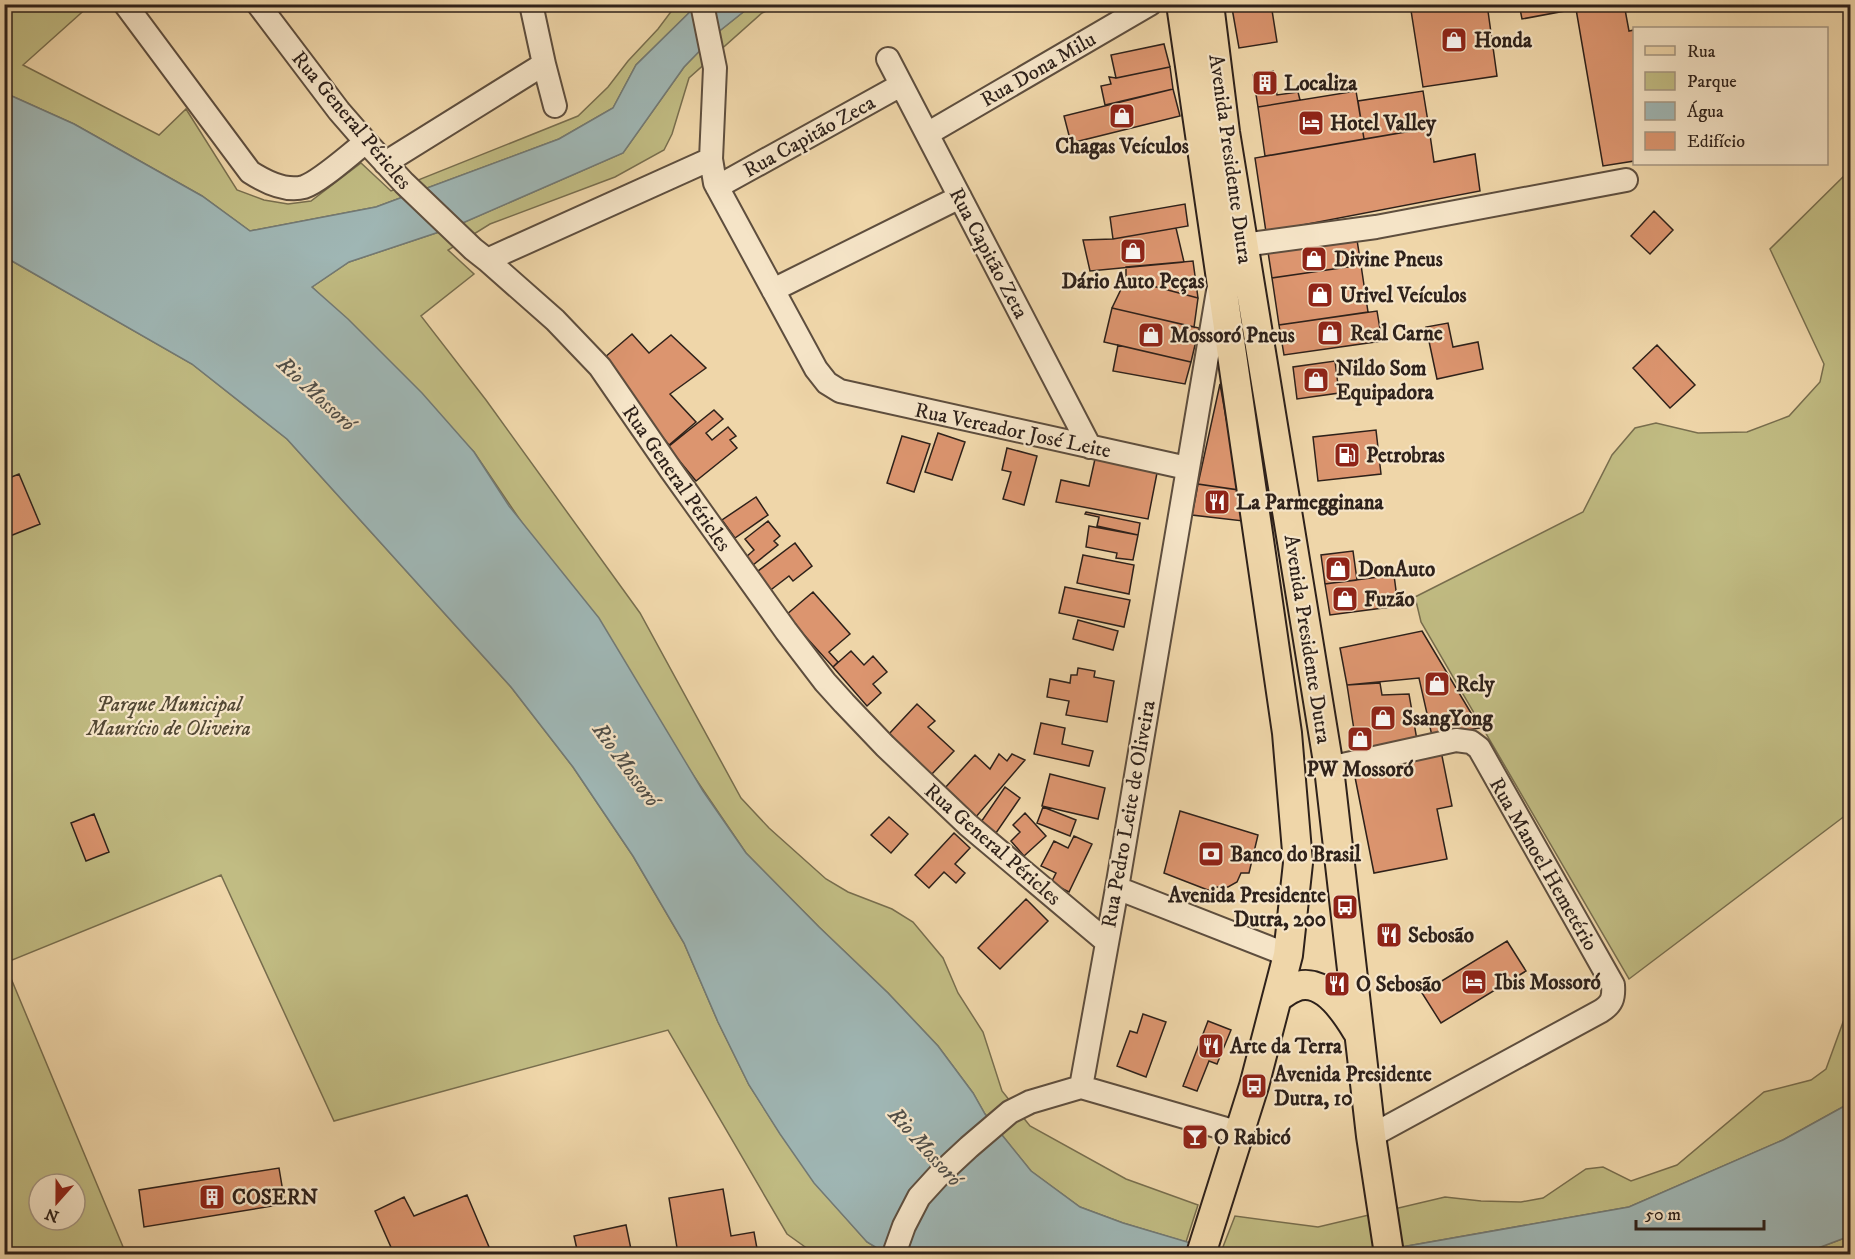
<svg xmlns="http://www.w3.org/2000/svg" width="1855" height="1259" viewBox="0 0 1855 1259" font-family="'IM FELL DW Pica',serif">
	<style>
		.green { fill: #c1bc83; stroke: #786e4e; stroke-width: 1.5; fill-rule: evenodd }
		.water { fill: #9fb6b4; stroke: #727a76; stroke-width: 1.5 }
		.building { fill: #dc956f; stroke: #2e211a; stroke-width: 1.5 }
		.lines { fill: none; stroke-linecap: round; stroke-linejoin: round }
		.minor-casing { stroke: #5e4e3e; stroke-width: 26 }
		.major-casing { stroke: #2e211a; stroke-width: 32 }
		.minor { stroke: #f5e4c7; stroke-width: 22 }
		.major { stroke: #efd6a9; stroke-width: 28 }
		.labels { text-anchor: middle; stroke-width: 4.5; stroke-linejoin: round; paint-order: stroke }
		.poi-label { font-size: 21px; font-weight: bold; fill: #2e211a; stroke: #f5e4c7; text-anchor: start }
		.street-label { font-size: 21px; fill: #2e211a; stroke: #f5e4c7 }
		.park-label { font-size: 21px; font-style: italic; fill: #534834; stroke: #f5e4c7 }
		.water-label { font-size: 22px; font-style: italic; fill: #504e48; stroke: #f5e4c7 }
	</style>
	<rect width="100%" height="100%" fill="#efd6a9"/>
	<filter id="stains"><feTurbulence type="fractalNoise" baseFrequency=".00333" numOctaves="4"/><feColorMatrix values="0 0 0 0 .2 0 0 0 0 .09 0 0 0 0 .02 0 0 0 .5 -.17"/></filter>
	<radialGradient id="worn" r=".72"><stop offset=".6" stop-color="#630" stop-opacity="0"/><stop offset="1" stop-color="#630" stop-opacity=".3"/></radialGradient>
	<path class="green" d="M5,5H90L23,65L159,135L186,109L237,190L264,200L288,204L311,201L361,163L391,191L578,116L608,87L628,61L658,29L676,5H697L636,65L613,108L559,139L376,207L250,231L202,196L74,124L5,93Z
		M752,5H779L762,13L689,78L672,134L664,150L615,177L490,224L448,250L474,274L421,316L486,400L640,613L741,798L769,828L826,879L848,892L892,909L913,922L943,958L958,993L983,1032L1002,1091L1030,1126L1126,1179L1198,1205L1186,1242L1123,1223L1080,1207L1031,1171L985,1114L973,1093L938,1046L888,993L819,927L746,853L474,452L312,287L349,262L451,228L623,153L684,67L717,33Z
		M1850,170V812L1629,979L1421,622L1415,597L1583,512L1612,455L1635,428L1656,423L1698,433L1747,432L1789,416L1820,382L1824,364L1770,249Z
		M5,257L192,364L287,439L511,687L573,767L633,856L684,943L718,1022L749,1085L780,1133L815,1183L867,1242L887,1254H815L787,1234L668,1030L334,1121L221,875L5,963Z
		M5,964L126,1254H5ZM39,1184H75V1220H39Z
		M1850,1003V1103L1783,1140L1629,1207L1362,1254L1221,1252L1235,1216L1318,1227L1445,1197L1481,1201L1521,1202L1543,1198L1586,1169L1603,1167L1631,1181L1677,1165L1764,1092L1811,1080L1826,1069Z
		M1850,1236V1254H1802Z"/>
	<path class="water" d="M697,5H752L717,33L684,67L623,153L451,228L349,262L312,287L348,319L422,393L474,452L509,506L599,618L703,791L746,853L819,927L888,993L938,1046L973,1093L985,1114L1031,1171L1080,1207L1123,1223L1221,1252L1267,1254H887L867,1242L814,1183L780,1134L749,1085L718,1022L684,943L633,856L573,767L511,687L287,439L192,364L5,257V93L74,124L202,196L250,231L376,207L559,139L613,108L636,65Z
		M1850,1103V1236L1802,1254H1362L1629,1207L1783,1140Z"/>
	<path class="building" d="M1255,4H1271L1277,42L1239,48L1232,8Z
		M1410,4H1487L1497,76L1423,87Z
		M1519,4H1624L1629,31L1634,30V161L1603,166L1576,9L1522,19Z
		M1164,44L1170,67L1116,78L1111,55Z
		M1170,67L1173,89L1105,105L1101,86L1111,84L1109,77L1116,78Z
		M1273,71L1277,95L1298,92L1300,100L1258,107L1253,75Z
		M1173,89L1180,116L1071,143L1064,116Z
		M1356,91L1364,139L1265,156L1258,107Z
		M1423,91L1429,128L1364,139L1358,101Z
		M1429,128L1434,162L1475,154L1480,191L1266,232L1255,158Z
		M1185,204L1188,226L1113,239L1110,217Z
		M1654,211L1673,230L1650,254L1631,236Z
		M1176,228L1184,262L1090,271L1083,240L1113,239Z
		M1357,240L1361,265L1272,278L1268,252Z
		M1193,261L1198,298L1126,279V267Z
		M1361,265L1368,312L1279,325L1272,278Z
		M1126,279L1198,298L1194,327L1112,308Z
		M1112,308L1199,328L1191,362L1104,342Z
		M1377,311L1382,341L1284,355L1279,325Z
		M1448,323L1453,347L1478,342L1483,369L1437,379L1426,327Z
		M632,334L649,353L671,335L706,368L670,394L696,422L669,445L643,413L604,358Z
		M1118,345L1191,362L1185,384L1113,371Z
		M1657,345L1695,385L1670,408L1633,368Z
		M1335,361L1339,393L1297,399L1293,367Z
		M1220,384L1239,490L1198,484Z
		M714,410L723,419L706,433L712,440L728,427L736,436L730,440L737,448L696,481L668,447Z
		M1376,430L1381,474L1318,481L1313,437Z
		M938,433L965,442L952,480L925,472Z
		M902,436L930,444L914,492L887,483Z
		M1007,448L1037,456L1024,505L1003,499L1011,472L1002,470Z
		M1095,459L1157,473L1148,519L1056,502L1061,480L1089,486Z
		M19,474L40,524L10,536L4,523V480Z
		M1198,484L1239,490L1243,521L1192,515Z
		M756,497L768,515L735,538L722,520Z
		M1086,512L1140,523L1138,535L1097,526L1099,517L1085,514Z
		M768,521L780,536L774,541L778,545L753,565L746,557L754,550L745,539Z
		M1089,526L1138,535L1133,560L1116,558L1117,553L1086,547Z
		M795,543L812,566L793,581L789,576L768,592L754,574Z
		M1353,551L1357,580L1325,584L1321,555Z
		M1083,555L1134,565L1129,594L1077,583Z
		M1394,575L1398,606L1330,615L1325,584Z
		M1065,587L1130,600L1124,627L1059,613Z
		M813,592L850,634L829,652L838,662L833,667L786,615Z
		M1078,620L1118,631L1113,650L1073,639Z
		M1422,631L1480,728L1432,736L1419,678L1347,685L1340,648Z
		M851,651L864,665L873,656L887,672L873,684L881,693L867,706L833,667Z
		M1078,668L1095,671L1094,677L1114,681L1107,722L1066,715L1069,701L1047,697L1050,679L1070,683L1071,675H1077Z
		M1380,683L1382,695L1409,694L1417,740L1357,749L1347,685Z
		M917,704L935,721L928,727L954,751L931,775L888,735Z
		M1041,723L1065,728L1062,744L1093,751L1089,766L1034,754Z
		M1441,751L1452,806L1437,809L1447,859L1374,873L1353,767Z
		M999,754L1007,761L1012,754L1025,760L975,818L944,789L975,755L990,769Z
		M1050,774L1105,788L1098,819L1042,806Z
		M1005,787L1020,798L996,833L981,822Z
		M1043,807L1076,820L1070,836L1037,823Z
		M1180,811L1258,835L1249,873H1241L1237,882L1228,887H1216L1213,892L1164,873Z
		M1025,813L1046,836L1024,856L1011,841L1020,832L1013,825Z
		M94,814L109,852L86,861L71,823Z
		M889,817L908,834L891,853L871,835Z
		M954,833L970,848L955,864L965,873L956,883L944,872L929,888L915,875Z
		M1074,836L1092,844L1069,892L1051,883L1056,873L1041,866L1054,841L1068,848Z
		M1026,899L1048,921L1000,969L978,948Z
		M1507,941L1526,971L1441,1023L1422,993Z
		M1143,1014L1166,1022L1146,1077L1117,1066L1130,1031L1137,1033Z
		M1208,1021L1231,1030L1217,1064L1209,1061L1197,1091L1183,1086Z
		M279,1168L285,1204L144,1227L139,1190Z
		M723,1189L731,1236L754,1232L758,1254H678L669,1198Z
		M467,1195L492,1254H394L375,1211L404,1197L414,1216Z
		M626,1225L632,1254H578L574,1236Z"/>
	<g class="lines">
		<g class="minor-casing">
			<path id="minor" d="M125,4L250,172C264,181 286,192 304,187C321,181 350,154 366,142
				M258,4L339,111L366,142L404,183L473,249L487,260L555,320L600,367L671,470L786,631L825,682L844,703L885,746L968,825L1107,942
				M702,4L715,68L711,159L715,183L816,369L827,383L840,391L1187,468
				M888,59L1090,447
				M544,64L555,106
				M927,134L1150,4
				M385,163L544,64L531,4
				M717,187L901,85
				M1243,245L1376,227L1626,180
				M487,260L711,159
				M773,290L960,197
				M1329,768L1456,740L1471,742L1479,748L1613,985C1614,998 1612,1004 1601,1011L1371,1136
				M1117,888L1288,955
				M1081,1087L1117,888L1218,291
				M1081,1087L1240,1133
				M894,1254L904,1226L919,1197L940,1174L969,1147L1010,1112L1030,1102L1081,1087"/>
		</g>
		<g class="major-casing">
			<path id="major" d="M1181,4L1287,733L1298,863L1288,955L1254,1086L1201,1254
				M1209,4L1225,132L1329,768L1371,1136L1389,1254
				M1277,998C1282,995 1287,990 1293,988C1321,974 1345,1011 1357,1031"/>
		</g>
		<use href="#minor" class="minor"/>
		<use href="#major" class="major"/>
	</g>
	<defs>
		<g id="shop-square" transform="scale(1.35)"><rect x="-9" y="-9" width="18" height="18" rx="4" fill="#8f2418" stroke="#f5e4c7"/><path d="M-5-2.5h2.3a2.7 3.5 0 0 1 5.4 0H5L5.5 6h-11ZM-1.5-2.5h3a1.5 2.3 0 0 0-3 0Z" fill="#fff"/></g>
		<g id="building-square" transform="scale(1.35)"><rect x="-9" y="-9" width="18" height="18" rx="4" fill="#8f2418" stroke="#f5e4c7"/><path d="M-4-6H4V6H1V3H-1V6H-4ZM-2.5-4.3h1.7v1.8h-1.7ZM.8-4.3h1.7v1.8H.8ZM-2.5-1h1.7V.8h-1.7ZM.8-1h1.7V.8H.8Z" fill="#fff"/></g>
		<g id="hotel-square" transform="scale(1.35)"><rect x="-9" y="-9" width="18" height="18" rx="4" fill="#8f2418" stroke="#f5e4c7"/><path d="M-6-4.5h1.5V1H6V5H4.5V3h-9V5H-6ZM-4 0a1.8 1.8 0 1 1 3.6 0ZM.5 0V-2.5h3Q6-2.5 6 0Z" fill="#fff"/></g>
		<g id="fuel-square" transform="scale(1.35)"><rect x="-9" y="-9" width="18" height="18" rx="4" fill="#8f2418" stroke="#f5e4c7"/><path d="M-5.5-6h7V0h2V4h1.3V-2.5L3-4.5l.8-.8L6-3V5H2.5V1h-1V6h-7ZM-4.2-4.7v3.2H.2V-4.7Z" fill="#fff"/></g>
		<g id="restaurant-square" transform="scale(1.35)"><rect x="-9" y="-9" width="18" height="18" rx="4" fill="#8f2418" stroke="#f5e4c7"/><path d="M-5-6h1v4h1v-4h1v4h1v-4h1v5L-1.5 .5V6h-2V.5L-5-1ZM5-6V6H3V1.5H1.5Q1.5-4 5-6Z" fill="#fff"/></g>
		<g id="bank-square" transform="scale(1.35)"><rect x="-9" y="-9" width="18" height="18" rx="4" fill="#8f2418" stroke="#f5e4c7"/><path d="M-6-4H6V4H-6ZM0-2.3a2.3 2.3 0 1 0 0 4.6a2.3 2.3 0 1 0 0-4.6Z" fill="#fff"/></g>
		<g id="bus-square" transform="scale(1.35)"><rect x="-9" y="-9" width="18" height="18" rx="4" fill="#8f2418" stroke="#f5e4c7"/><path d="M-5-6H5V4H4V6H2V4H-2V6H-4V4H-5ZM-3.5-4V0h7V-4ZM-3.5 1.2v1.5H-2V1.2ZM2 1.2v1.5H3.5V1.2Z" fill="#fff"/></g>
		<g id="bar-square" transform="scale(1.35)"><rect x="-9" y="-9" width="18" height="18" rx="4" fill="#8f2418" stroke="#f5e4c7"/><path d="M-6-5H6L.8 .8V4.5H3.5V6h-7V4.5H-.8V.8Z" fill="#fff"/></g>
	</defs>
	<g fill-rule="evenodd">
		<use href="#shop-square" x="1454" y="40"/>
		<use href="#building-square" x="1265" y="83"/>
		<use href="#shop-square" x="1122" y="116"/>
		<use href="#hotel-square" x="1311" y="123"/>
		<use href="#shop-square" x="1133" y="251"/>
		<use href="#shop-square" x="1314" y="259"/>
		<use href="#shop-square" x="1320" y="295"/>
		<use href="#shop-square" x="1330" y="333"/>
		<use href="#shop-square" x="1151" y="335"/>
		<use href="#shop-square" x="1316" y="380"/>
		<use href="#fuel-square" x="1347" y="455"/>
		<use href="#restaurant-square" x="1217" y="502"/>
		<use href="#shop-square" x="1338" y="569"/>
		<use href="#shop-square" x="1345" y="599"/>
		<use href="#shop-square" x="1437" y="684"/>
		<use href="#shop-square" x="1383" y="718"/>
		<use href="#shop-square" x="1360" y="739"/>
		<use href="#bank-square" x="1211" y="854"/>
		<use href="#bus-square" x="1345" y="907"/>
		<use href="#restaurant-square" x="1389" y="935"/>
		<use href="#hotel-square" x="1474" y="982"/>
		<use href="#restaurant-square" x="1337" y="984"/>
		<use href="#restaurant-square" x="1211" y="1046"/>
		<use href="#bus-square" x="1254" y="1086"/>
		<use href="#bar-square" x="1195" y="1137"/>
		<use href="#building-square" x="212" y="1197"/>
	</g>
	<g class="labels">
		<g class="poi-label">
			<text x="1474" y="47">Honda</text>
			<text x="1284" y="90">Localiza</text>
			<text x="1330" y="130">Hotel Valley</text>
			<text x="1122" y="153" text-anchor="middle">Chagas Veículos</text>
			<text x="1334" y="266">Divine Pneus</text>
			<text x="1133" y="288" text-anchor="middle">Dário Auto Peças</text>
			<text x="1340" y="302">Urivel Veículos</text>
			<text x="1350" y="340">Real Carne</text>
			<text x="1170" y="342">Mossoró Pneus</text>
			<text x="1336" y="375">Nildo Som<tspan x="1336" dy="24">Equipadora</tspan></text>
			<text x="1366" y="462">Petrobras</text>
			<text x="1236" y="509">La Parmegginana</text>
			<text x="1358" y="576">DonAuto</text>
			<text x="1364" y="606">Fuzão</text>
			<text x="1456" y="691">Rely</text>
			<text x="1402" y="725">SsangYong</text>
			<text x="1360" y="776" text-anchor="middle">PW Mossoró</text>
			<text x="1230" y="861">Banco do Brasil</text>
			<text x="1326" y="902" text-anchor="end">Avenida Presidente<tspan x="1326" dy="24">Dutra, 200</tspan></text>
			<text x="1408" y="942">Sebosão</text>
			<text x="1494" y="989">Ibis Mossoró</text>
			<text x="1356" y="991">O Sebosão</text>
			<text x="1230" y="1053">Arte da Terra</text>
			<text x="1274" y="1081">Avenida Presidente<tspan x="1274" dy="24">Dutra, 10</tspan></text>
			<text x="1214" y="1144">O Rabicó</text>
			<text x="232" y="1204">COSERN</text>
		</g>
		<g class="street-label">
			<text transform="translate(1038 69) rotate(-30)" y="7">Rua Dona Milu</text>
			<text transform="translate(352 120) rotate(50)" y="7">Rua General Péricles</text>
			<text transform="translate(809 136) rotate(-29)" y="7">Rua Capitão Zeca</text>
			<text transform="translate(1231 159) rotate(82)" y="7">Avenida Presidente Dutra</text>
			<text transform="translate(989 253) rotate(62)" y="7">Rua Capitão Zeta</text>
			<text transform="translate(1013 430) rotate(12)" y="7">Rua Vereador José Leite</text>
			<text transform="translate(677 478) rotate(55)" y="7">Rua General Péricles</text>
			<text transform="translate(1308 639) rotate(81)" y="7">Avenida Presidente Dutra</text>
			<text transform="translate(1128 814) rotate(-80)" y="7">Rua Pedro Leite de Oliveira</text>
			<text transform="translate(993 844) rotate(41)" y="7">Rua General Péricles</text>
			<text transform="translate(1544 864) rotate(60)" y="7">Rua Manoel Hemetério</text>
		</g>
		<g class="park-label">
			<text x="169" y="711">Parque Municipal<tspan x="169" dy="24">Maurício de Oliveira</tspan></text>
		</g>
		<g class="water-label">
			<text transform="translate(317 393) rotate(43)" y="8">Rio Mossoró</text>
			<text transform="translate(627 764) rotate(54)" y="8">Rio Mossoró</text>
			<text transform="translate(926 1146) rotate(48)" y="8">Rio Mossoró</text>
		</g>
	</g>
	<rect width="1855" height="1259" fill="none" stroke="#efd6a9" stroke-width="24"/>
	<rect x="6" y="6" width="1843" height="1247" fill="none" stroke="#2e211a" stroke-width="3"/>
	<rect x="12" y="12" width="1831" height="1235" fill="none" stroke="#2e211a" stroke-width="1.5"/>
	<rect x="1633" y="27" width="195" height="138" fill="#f5e4c7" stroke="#a59682" stroke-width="1.5"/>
	<rect x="1645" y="46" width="30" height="9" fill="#efd6a9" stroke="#a59682" stroke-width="1.5"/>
	<text x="1687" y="57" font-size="18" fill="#2e211a">Rua</text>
	<rect x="1645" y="72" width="30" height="18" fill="#c1bc83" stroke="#a59682" stroke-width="1.5"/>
	<text x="1687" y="87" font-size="18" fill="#2e211a">Parque</text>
	<rect x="1645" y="102" width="30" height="18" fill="#9fb6b4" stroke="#a59682" stroke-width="1.5"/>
	<text x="1687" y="117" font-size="18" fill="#2e211a">Água</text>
	<rect x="1645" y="132" width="30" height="18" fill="#dc956f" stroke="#a59682" stroke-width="1.5"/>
	<text x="1687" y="147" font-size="18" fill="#2e211a">Edifício</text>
	<g transform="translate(57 1202) rotate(201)"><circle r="28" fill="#f5e4c7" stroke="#a59682" stroke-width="1.5"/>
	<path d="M0-4.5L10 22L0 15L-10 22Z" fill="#8f2418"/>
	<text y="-9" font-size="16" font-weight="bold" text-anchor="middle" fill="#2e211a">N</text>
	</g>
	<path d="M1636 1220v9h128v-9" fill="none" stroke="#2e211a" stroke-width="3"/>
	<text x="1645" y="1220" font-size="18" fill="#2e211a" stroke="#f5e4c7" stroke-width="4.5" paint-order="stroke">50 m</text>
	<rect width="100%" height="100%" filter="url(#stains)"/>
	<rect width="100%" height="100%" fill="url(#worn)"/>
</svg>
